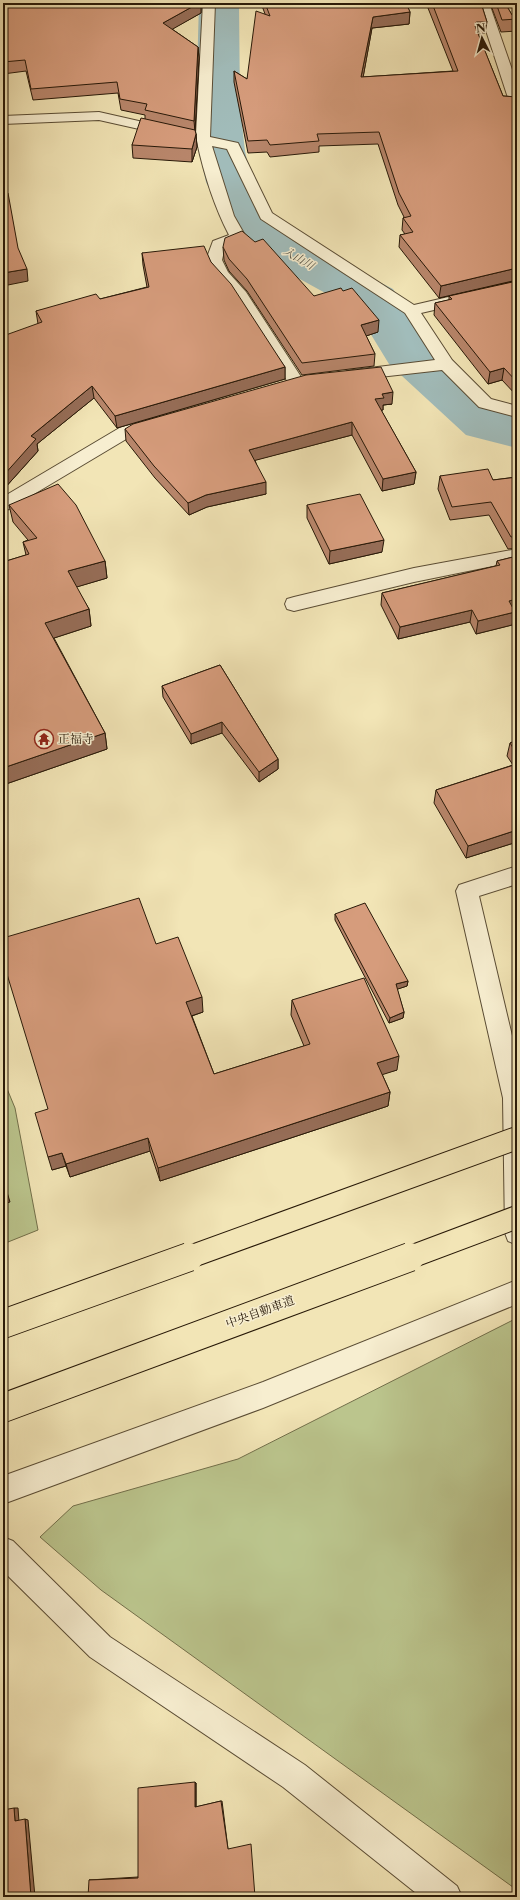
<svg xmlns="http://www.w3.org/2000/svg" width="520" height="1900" viewBox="0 0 520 1900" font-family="'Libre Caslon Text','Noto Serif JP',serif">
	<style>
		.green { fill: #bbc58d; stroke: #726f4a }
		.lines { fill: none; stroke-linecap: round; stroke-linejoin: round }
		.river { fill: #a1bcba; fill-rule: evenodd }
		.minor-casing { stroke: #5a4c34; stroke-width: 2 }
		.minor { fill: #f7eed0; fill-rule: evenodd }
		.highway-bridge-far1-casing { stroke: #281908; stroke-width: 24; stroke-linecap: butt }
		.highway-bridge-casing { stroke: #281908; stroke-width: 30; stroke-linecap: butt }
		.highway-bridge-far1 { stroke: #f2e5b6; stroke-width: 22 }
		.highway-bridge { stroke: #f2e5b6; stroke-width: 28 }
		.wall { fill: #b8866b; stroke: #281908 }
		.shaded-wall { fill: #966d57; stroke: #281908 }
		.building { fill: #d69c7c; stroke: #281908 }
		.labels { text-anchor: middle; stroke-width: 3; stroke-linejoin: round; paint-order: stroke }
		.far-water-label { font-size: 11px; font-style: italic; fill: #525246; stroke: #f7eed0 }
		.poi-label { font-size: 12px; fill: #281908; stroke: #f7eed0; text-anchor: start }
		.street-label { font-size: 12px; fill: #281908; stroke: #f7eed0 }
	</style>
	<rect width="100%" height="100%" fill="#f2e5b6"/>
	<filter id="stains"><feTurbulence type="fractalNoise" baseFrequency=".005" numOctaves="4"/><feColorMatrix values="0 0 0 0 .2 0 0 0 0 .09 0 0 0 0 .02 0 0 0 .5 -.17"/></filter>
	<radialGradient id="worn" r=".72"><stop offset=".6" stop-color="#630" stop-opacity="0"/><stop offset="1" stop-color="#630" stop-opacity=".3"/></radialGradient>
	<path class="green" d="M3,1079L15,1108L38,1230L3,1244Z
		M517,1318V1890L101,1590L40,1537L73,1506L238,1459Z"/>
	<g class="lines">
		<path class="river" d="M199,3H239L240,106L245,151L252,182L272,220L323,253L393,289L426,343L502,409L517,412V448L466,435L389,364L356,310L289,273L235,238L228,228L206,182L199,151L196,106Z"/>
		<g class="minor-casing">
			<path id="minor" d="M203,3H215L210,137L238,143L272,213L414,305L517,281V291L421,313L452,360L491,399L517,406V417L479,407L442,370L353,380L347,379L345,375L347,371L353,370L435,360L405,313L261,219L227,149L212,146L234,216L246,237L243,240L225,247L222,260L228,272L246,292L305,383L303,387L297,388L291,387L232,295L213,274L206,260L213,241L229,235C214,206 204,174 197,142L99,120L3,124V116L99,112L196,134Z
				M477,3H489L517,84V108L512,107L510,104Z
				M155,418L161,420L163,424L161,428L133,435L9,509L3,511V497L121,427Z
				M517,549V561L414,582L294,611L287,609L285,604L287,599L294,597L414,568Z
				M517,866V884L479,896L517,1057V1245L508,1241L505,1233L503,1098L456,891L459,885Z
				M517,1280V1304L263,1408L3,1504V1476L263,1382Z
				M3,1537L13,1541L110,1637L305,1765L457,1886L462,1897H421L283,1787L90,1657L3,1571Z"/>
		</g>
		<use href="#minor" class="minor"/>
		<g class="highway-bridge-far1-casing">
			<path id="highway-bridge-far1" d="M187,1258L517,1138
				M408,1258L517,1217"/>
		</g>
		<g class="highway-bridge-casing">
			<path id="highway-bridge" d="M3,1324L189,1257
				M3,1408L410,1257"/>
		</g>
		<use href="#highway-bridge-far1" class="highway-bridge-far1"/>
		<use href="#highway-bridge" class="highway-bridge"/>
	</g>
	<path class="wall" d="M3,3H201V13L172,29L198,47L199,58L195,130L196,134L197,147L192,162L133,158L132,145L145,119V115L121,110L118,93L33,100L26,71L3,74Z
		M261,3H406L410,12L409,24L372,28L363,77L453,71L426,3H481L487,22L485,33L478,34L503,96L517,97V280L439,298L399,247L400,235L405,234L402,230L403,218L404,217L398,205L378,144L319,146V152L270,157L267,152L248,153L234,82V71L247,79L265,14Z
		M490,3H505L512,15L517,16V31L501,32Z
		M511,3H517V12Z
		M223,247L314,296L378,332L366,336L375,354L374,366L302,375L247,291L229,271L224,260Z
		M142,253L211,262L285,367V379L117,428L94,398L37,444L38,451L3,490L38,324L36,311L100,299L147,287L143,265Z
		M517,281V396L502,380L488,384L434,315L435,303L449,300V296Z
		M392,404L383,405V410H381L416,472L414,484L382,491L352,435L255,460L266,494L207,507L189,515L155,478L126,441L125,429Z
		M440,476L493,480L517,477V548L508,549L489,515L450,520L438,489Z
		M9,505L105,561L107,578L76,587L89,609L91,626L54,638L105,733L107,749L3,785V562L26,555L23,542L28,540L13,522Z
		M307,505L382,552L329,564L307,518Z
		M517,556V611H514L515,612L512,625L476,634L470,622L398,639L381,605L382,593L496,566L497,561Z
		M220,665L278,759V769L259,782L222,733L191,744L163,697L162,686Z
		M517,740V842L466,858L434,803L436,790L513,765L507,756L510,743Z
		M335,914L408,981L407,986L397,989L404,1012L403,1018L389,1023L335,920Z
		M156,944L203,1012L192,1016L214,1074L304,1046L291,1015L292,1000L397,1070L382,1074L390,1092L388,1106L160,1181L150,1151L70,1177L66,1166L52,1170Z
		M196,1783V1807L221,1801H222L228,1849L255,1897L89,1880L138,1877Z"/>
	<path class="shaded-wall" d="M199,3H201V13L164,34L163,23Z
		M410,12L409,24L372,28L361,89V77L373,17Z
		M198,47L199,58L195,132L194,121Z
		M196,134L197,147L192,162V149Z
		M517,268V280L439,298L441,286Z
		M27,269L28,281L3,286V273Z
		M379,320L378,332L360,338L361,325Z
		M285,367V379L117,428L115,416Z
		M504,368L502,380L488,384L490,372Z
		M92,386L94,398L37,444L38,451L3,490V476L31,436Z
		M393,392L392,404L383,405V410L374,411L375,399L382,394Z
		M352,422V435L249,462V450Z
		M416,472L414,484L382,491L383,479Z
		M266,482V494L207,507L189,515L188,503L206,495Z
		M384,540L382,552L329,564L330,551Z
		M105,561L107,578L70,589L68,571Z
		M517,599V611L506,613L509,601Z
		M89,609L91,626L48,640L45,623Z
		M472,610L470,622L398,639L400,627Z
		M515,612L512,625L476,634L478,621Z
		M222,722V733L191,744V734Z
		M105,733L107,749L3,785V768Z
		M278,759V769L259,782V772Z
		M517,830V842L466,858L468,846Z
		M408,981L407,986L395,990L396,984Z
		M202,997L203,1012L188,1017L186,1002Z
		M404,1012L403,1018L389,1023L390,1018Z
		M399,1056L397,1070L375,1077L377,1063Z
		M390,1092L388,1106L160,1181L158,1168Z
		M148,1138L150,1151L70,1177L66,1164Z
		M62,1153L66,1166L52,1170L48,1157Z
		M3,1179L10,1202L3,1204Z
		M195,1782L196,1783V1807H195Z
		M14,1808H18L19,1822L15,1821Z
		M25,1819L28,1820L35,1897H31Z"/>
	<path class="building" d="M3,3H199L163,23L198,47L194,121L145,110L147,104L120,99L117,82L31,89L25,60L3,62Z
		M265,3H406L410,12L373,17L361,77L458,71L432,3H481L487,22H476L477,26H475L503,96L517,97V268L441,286L400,235L413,232L403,218L411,216L399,193L379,132L317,134L319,141L270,145L267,140L248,141L234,71L247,79L256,11L270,16Z
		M496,3H505L512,15L517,16V19L502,20Z
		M141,118L195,130L196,134L192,149L132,145Z
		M3,193H8L18,248L27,269L3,273Z
		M242,231L255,242L263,239L314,296L341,288L343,291L352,288L379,320L361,325L375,354L302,363L247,279L229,259L223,247L225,238Z
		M204,246L211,262L231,284L285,367L115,416L92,386L31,436L36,439L3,476V336L42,322L36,311L96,294L100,299L149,287L142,253Z
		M517,281V382L504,368L490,372L435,303L452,299L449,296Z
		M381,367L393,392L382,394L384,398L375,399L416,472L383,479L352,422L249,450L266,482L206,495L188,503L154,466L125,429L133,424L306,375Z
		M488,469L493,480L517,477V536L511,537L491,502L452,507L440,476Z
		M58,484L76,505L105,561L68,571L89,609L45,623L105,733L3,768V562L29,554L23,542L37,538L9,505Z
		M360,494L384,540L330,551L307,505Z
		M517,556V599L509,601L515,612L478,621L472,610L400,627L382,593L500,565L497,561Z
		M220,665L278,759L259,772L222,722L191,734L162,686Z
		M517,740V754L510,743Z
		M517,764V830L468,846L436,790Z
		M139,898L156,944L178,937L202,997L186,1002L214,1074L310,1044L292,1000L364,978L399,1056L377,1063L390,1092L158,1168L148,1138L66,1164L62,1153L48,1157L35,1113L48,1109L3,961V938Z
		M365,903L408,981L396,984L404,1012L390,1018L335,914Z
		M3,1180L8,1197L3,1198Z
		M195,1782V1807L221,1801L228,1849L251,1844L255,1897H88L89,1880L138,1878V1788Z
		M14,1808L15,1821L25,1819L31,1897H3V1810Z"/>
	<defs>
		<g id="temple-ring" transform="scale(1)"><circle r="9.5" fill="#f7eed0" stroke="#8f2418" stroke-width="1.5"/><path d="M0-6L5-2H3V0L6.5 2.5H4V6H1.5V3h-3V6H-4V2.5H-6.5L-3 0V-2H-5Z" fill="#8f2418"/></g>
	</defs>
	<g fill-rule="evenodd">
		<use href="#temple-ring" x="44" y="739"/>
	</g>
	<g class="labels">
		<g class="far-water-label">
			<text transform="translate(299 258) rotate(31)" y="4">入山川</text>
		</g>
		<g class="poi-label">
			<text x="58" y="743">正福寺</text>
		</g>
		<g class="street-label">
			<text transform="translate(260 1312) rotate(-20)" y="4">中央自動車道</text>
		</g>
	</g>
	<rect width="520" height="1900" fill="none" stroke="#f2e5b6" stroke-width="16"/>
	<rect x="4" y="4" width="512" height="1892" fill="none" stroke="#281908" stroke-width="2"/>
	<rect x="8" y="8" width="504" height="1884" fill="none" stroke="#281908"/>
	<g transform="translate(482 38) rotate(354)" stroke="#f7eed0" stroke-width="3" paint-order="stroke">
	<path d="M0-3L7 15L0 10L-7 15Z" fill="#281908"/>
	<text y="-6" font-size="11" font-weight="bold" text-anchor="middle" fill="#281908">N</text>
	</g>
	<rect width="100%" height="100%" filter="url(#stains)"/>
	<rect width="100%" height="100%" fill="url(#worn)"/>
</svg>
